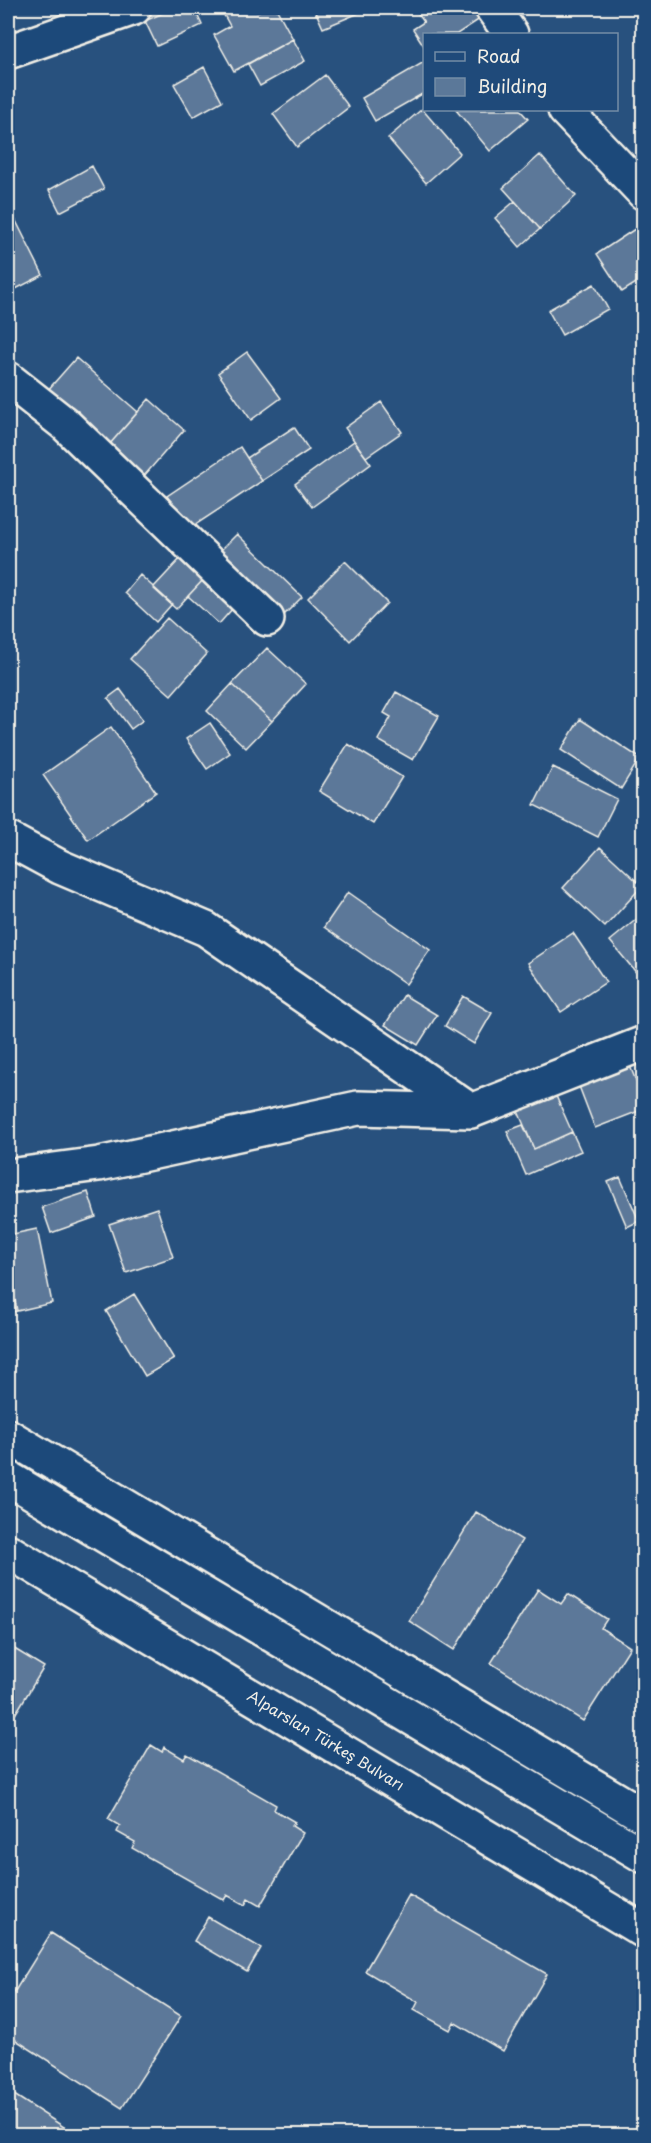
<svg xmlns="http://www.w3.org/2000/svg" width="651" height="2143" viewBox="0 0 651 2143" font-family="'Playpen Sans',sans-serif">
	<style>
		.building { fill: #5b7899; stroke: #f4f1e8; stroke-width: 1.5 }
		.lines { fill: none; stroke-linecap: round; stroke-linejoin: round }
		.minor-casing { stroke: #f4f1e8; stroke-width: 38 }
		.major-casing { stroke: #f4f1e8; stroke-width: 38 }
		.minor { stroke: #1f4a7a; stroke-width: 33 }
		.major { stroke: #1f4a7a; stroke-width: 33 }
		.labels { text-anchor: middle; stroke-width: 4.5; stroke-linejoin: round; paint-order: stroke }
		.street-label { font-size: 15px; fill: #f4f1e8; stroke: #1f4a7a }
	</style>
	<rect width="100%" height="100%" fill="#28517e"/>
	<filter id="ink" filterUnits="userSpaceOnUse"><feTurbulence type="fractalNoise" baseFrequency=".0167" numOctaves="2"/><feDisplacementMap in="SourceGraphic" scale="12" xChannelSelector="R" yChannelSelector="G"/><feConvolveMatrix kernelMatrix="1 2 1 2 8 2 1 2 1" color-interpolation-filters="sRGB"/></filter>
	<g filter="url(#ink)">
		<path class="building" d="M174,8H194L202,25L157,46L145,21Z
			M238,8H254L257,12L264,8H276L293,39L234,71L214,35L230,26L224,15Z
			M314,8H371L323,28Z
			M414,8H481L486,15L457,34H424V46L413,29L424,22Z
			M293,39L305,61L260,86L248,64Z
			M424,62V93L375,121L362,98Z
			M204,67L222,101L193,117L174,84Z
			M325,75L349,107L297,147L273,114Z
			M422,109L460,153L426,183L388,138Z
			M456,110H520L528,119L490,151Z
			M540,155L576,196L540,229L503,188Z
			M92,166L104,189L60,212L49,190Z
			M515,201L540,229L520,247L495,218Z
			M15,219L43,275L8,293V223Z
			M644,223V278L622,292L597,254Z
			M594,284L608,309L562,335L548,310Z
			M247,352L281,398L251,420L218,373Z
			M76,358L138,412L109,445L47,391Z
			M149,399L184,430L144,476L109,445Z
			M381,402L402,432L366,457L345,428Z
			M294,427L309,450L262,481L247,458Z
			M354,441L371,464L312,507L295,484Z
			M240,447L262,481L189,529L167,496Z
			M237,534L302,597L283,616L218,553Z
			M180,559L203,580L176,609L153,588Z
			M345,561L387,603L350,641L308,598Z
			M140,575L172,604L156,622L125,593Z
			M203,580L233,608L219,624L188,596Z
			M167,618L207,654L171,695L130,659Z
			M267,648L306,684L272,721L232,684Z
			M232,684L272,721L246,748L207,711Z
			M120,689L143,720L131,729L108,698Z
			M396,692L439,716L413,760L378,740L391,717L384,713Z
			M580,719L640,758L621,789L561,750Z
			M210,723L230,753L207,769L186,739Z
			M111,727L156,792L88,840L43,775Z
			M348,744L402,777L373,824L319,791Z
			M553,767L617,799L598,837L534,805Z
			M600,847L642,886L605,927L563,888Z
			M348,892L430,950L406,984L324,927Z
			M644,913V973L639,976L610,941Z
			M573,933L606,982L561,1012L528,963Z
			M404,995L437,1015L418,1045L385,1025Z
			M463,996L492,1013L474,1044L445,1026Z
			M628,1061L644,1101V1109L595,1128L577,1081Z
			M552,1087L572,1132L534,1149L515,1104Z
			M523,1125L534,1149L572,1132L581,1151L526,1175L507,1131Z
			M620,1177L639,1221L627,1227L608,1182Z
			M88,1192L96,1217L51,1233L42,1207Z
			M157,1208L173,1257L126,1273L109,1224Z
			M37,1229L52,1303L17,1311L8,1264V1235Z
			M8,1264L17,1311L8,1313Z
			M134,1294L174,1359L145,1376L106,1311Z
			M476,1512L522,1540L454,1650L409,1621Z
			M538,1589L561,1604L568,1594L607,1619L601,1628L630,1647L583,1721L491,1663Z
			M8,1645L44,1667L8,1726Z
			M151,1745L162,1752L164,1747L184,1759L187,1754L276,1805L274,1810L295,1822L292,1826L303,1833L260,1906L248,1899L245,1905L227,1895L224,1900L132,1848L135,1842L117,1832L120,1826L108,1819Z
			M409,1895L547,1974L503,2051L454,2022L450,2030L414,2010L418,2002L365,1971Z
			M208,1917L261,1948L247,1972L194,1941Z
			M51,1933L181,2016L122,2108L8,2035V2002Z
			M8,2091L78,2136H8Z"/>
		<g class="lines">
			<g class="minor-casing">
				<path id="minor" d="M492,8L511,34
					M8,52L134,8
					M565,110L644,193
					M8,379L65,424L267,619
					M8,839L60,867L206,929L471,1111
					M8,1176L99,1164L358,1108L471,1111L644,1043
					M8,1436L644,1816"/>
			</g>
			<g class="major-casing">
				<g id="major">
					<path d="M8,1478L644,1856"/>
					<path id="s1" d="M8,1551L644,1931"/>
				</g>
			</g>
			<use href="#minor" class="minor"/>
			<use href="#major" class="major"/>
		</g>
	</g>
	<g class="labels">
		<g class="street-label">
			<text dy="5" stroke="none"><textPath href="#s1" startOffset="370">Alparslan Türkeş Bulvarı</textPath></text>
		</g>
	</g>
	<rect width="651" height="2143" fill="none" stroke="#1f4a7a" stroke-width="30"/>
	<rect x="15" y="15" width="621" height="2113" fill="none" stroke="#f4f1e8" stroke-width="2" filter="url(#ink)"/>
	<rect x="423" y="33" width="195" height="78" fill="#1f4a7a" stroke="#748da6" stroke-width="1.5"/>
	<rect x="435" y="52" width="30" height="9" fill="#1f4a7a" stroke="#748da6" stroke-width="1.5"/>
	<text x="477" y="63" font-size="18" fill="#f4f1e8">Road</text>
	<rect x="435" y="78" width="30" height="18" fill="#5b7899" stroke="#748da6" stroke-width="1.5"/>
	<text x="477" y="93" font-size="18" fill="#f4f1e8">Building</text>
</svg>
